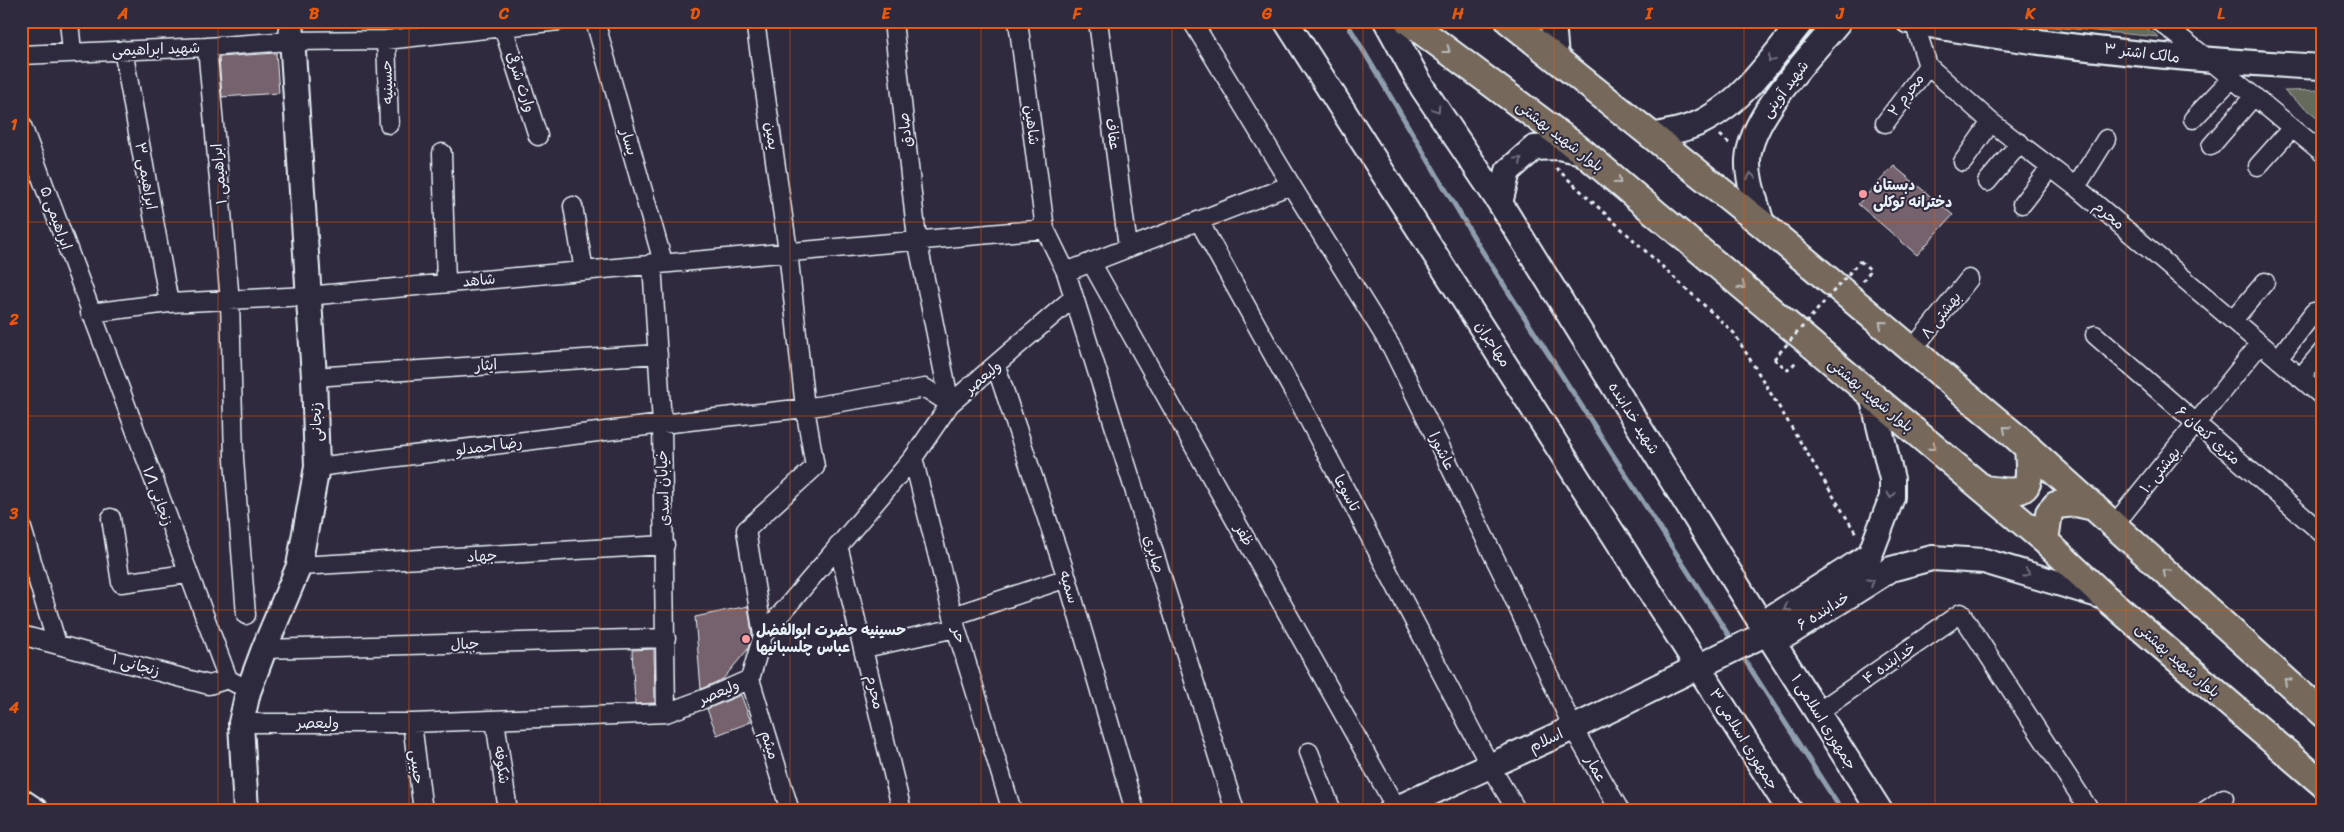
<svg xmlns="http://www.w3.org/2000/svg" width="2344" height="832" viewBox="0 0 2344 832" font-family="Sriracha,'Playpen Sans Arabic',sans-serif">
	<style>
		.green { fill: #666b5d; stroke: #a7aeaa }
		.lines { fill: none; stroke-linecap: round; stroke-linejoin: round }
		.stream { stroke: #8f9eaf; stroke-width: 5 }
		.building { fill: #76626c; stroke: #e8f1f8 }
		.street-casing { stroke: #e8f1f8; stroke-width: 21 }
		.secondary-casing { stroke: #e8f1f8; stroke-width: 28 }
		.primary-casing { stroke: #e8f1f8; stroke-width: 30 }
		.path { stroke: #e8f1f8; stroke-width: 3; stroke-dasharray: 4 4; stroke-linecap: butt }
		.street { stroke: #2f2a3d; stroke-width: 18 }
		.secondary { stroke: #2f2a3d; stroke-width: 24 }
		.primary { stroke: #76695c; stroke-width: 26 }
		.path-bridge { stroke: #e8f1f8; stroke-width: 3; stroke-dasharray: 4 4; stroke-linecap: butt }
		.oneway { stroke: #babbba }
		.oneway2 { stroke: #70707e }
		.grid { fill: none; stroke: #e8590c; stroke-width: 1; stroke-opacity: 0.55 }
		.poi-dot { fill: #ff9aa2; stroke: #2f2a3d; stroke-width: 2 }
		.labels { text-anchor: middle; stroke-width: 4; stroke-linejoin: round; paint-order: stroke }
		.street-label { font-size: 15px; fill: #e8f1f8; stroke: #2f2a3d }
		.poi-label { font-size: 15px; font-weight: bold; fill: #e8f1f8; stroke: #2f2a3d; text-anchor: start }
		.neatline { fill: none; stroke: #e8590c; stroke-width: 2 }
		.grid-label { font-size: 16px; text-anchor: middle; font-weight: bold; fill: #e8590c }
	</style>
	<rect width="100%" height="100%" fill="#2f2a3d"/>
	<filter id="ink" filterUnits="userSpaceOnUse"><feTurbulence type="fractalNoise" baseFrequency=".02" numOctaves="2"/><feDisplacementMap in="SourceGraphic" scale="10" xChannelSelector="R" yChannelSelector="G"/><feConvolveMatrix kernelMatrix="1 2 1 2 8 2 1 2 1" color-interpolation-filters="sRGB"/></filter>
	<g filter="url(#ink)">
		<path class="green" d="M1988,21H2137L2159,37Z
			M2323,90V122L2284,91Z"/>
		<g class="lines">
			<path class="stream" d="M1350,28L1479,246L1733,642
				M1783,68L1822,21
				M1741,654L1842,811"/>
		</g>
		<path class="building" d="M276,53L279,93L222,97L219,57Z
			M1894,166L1953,215L1917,255L1858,204Z
			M748,606L752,634L748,649L723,679L701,689L695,617Z
			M654,649L655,703L635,704L632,650Z
			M741,695L751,722L717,735L707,709Z"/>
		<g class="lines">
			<g class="street-casing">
				<path id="street" d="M69,21L72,52
					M501,21L538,136
					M595,21L663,262
					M755,21L788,251L805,408L815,467L746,530L763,635
					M893,21L917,239L950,404
					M1018,21L1045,229L1066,272L1235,811
					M1098,21L1128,247
					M2159,21L2212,62L2323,153
					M1914,22L1928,66L1991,122L2076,187L2323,397
					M386,40L389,124
					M207,47L230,301L234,459L246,615
					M123,50L169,303
					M21,55L207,47L291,41L386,40L559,21
					M2193,119L2232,78
					M21,123L228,679
					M1885,123L1928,66
					M2211,146L2254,96
					M442,153L446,283
					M1963,162L1991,122
					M2258,166L2292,128
					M1987,182L2020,143
					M1291,185L1392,348L1505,579L1573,728L1620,811
					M2076,187L2106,139
					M2022,204L2050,168
					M573,206L584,271
					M1199,221L1302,407L1490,766L1517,811
					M1091,262L1396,808
					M652,263L662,424L666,713
					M1066,272L1291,185L1192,21
					M90,313L169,303L307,296L1045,229
					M2233,320L2265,282
					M2095,335L2323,534
					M1912,350L1969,279
					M2278,359L2314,312
					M996,366L1067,578L1135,811
					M314,377L658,354
					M2300,378L2323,351
					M913,458L956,628L1012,811
					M317,467L662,424L805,408L925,388L950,404
					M111,518L121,583L187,574
					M21,525L57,644
					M2114,525L2260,344
					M838,545L902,811
					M299,566L665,545
					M953,616L1067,578
					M21,635L209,685L228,679L237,684
					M865,648L956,628
					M264,649L666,638
					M750,679L790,811
					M1818,712L1961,613L2090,811
					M495,720L508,811
					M241,723H412L666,713L709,697L750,679L763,635L913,458L950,404L1074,297
					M412,723L423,811
					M1309,752L1332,811
					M2205,811L2224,798"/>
			</g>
			<g class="secondary-casing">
				<path id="secondary" d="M1286,21L1790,811
					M1386,21L1422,87L1500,203L1767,633L1880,811
					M1553,21L1556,58
					M1908,21C2044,47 2184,60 2323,67
					M1652,136C1670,132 1690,129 1707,119C1747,97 1773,56 1802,21
					M1500,203L1508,171L1534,148L1558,147L1583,152
					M1762,224C1757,204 1747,181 1748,160C1750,116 1812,55 1839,21
					M1767,633L1774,616L1870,555L1892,497V479L1872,396
					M21,801L36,811
					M246,811L241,723L248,692L264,649L299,566L317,467L314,377L291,21
					M1391,811L1573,728L1767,633L1788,634L1891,569L1932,558L1984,561L2105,597"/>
			</g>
			<g class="primary-casing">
				<path id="primary" d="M1408,21L1583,152L2045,541L2105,597L2323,784
					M1509,21L1762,224L2015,436L2323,714
					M1985,489C2030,495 2031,493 2028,447
					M2045,541L2049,513L2056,505L2076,503L2094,507"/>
			</g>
			<path class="path" d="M1720,135L1730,144
				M1556,168L1734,333L1857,535
				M1860,261L1871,270L1862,282
				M1774,359L1788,370L1798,360"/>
			<use href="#street" class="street"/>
			<use href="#secondary" class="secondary"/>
			<use href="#primary" class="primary"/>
			<path class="path-bridge" d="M1774,359L1860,261"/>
		</g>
		<defs><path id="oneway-chevron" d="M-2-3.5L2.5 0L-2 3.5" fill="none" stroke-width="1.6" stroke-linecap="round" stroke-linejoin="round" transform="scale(1.25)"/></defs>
		<g class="oneway">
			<use href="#oneway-chevron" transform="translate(1447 50) rotate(37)"/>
			<use href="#oneway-chevron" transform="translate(1618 181) rotate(40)"/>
			<use href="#oneway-chevron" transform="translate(1742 286) rotate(40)"/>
			<use href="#oneway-chevron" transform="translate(1882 324) rotate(-140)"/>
			<use href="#oneway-chevron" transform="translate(2006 429) rotate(-140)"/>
			<use href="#oneway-chevron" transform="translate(1933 447) rotate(40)"/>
			<use href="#oneway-chevron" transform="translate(2166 572) rotate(-138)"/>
			<use href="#oneway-chevron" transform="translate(2287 681) rotate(-138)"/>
		</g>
		<g class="oneway2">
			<use href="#oneway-chevron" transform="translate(1771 59) rotate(130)"/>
			<use href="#oneway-chevron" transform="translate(1437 109) rotate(56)"/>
			<use href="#oneway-chevron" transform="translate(1519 160) rotate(-42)"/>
			<use href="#oneway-chevron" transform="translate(1751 176) rotate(-99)"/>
			<use href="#oneway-chevron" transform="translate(1891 495) rotate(96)"/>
			<use href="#oneway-chevron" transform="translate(2027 573) rotate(16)"/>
			<use href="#oneway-chevron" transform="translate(1871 582) rotate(-32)"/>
			<use href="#oneway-chevron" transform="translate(1787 608) rotate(148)"/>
		</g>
	</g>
	<path class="grid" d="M218,21V811M409,21V811M600,21V811M790,21V811M981,21V811M1172,21V811M1363,21V811M1554,21V811M1744,21V811M1935,21V811M2126,21V811M21,222H2323M21,416H2323M21,610H2323"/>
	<g class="poi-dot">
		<circle cx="1863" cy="194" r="5"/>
		<circle cx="746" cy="639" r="5"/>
	</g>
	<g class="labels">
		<g class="street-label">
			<text transform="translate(156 49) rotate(-2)" y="5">شهید ابراهیمی</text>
			<text transform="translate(2142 53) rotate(7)" y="5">مالک اشتر ۳</text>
			<text transform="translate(387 82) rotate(-92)" y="5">حسینیه</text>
			<text transform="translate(521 82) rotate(72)" y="5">وارث شرقی</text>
			<text transform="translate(1785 89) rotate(-53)" y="5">شهید آوینی</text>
			<text transform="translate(1906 95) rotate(-53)" y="5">محرم ۲</text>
			<text transform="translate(1032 125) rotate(83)" y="5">شاهین</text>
			<text transform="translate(905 130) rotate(-96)" y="5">صادق</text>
			<text transform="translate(1113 134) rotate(82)" y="5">عفاف</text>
			<text transform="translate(772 136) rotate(82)" y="5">یمین</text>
			<text transform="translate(1560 136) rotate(38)" y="5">بلوار شهید بهشتی</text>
			<text transform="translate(629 142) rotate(74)" y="5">یسار</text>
			<text transform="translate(219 174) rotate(-95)" y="5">ابراهیمی ۱</text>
			<text transform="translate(146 176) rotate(80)" y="5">ابراهیمی ۳</text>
			<text transform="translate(2109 215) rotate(40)" y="5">محرم</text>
			<text transform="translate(56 218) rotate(70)" y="5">ابراهیمی ۵</text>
			<text transform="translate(479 280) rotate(-5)" y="5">شاهد</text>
			<text transform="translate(1941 315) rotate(-52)" y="5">بهشتی ۸</text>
			<text transform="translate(1493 344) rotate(57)" y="5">مهاجران</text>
			<text transform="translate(486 365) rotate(-4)" y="5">ایثار</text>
			<text transform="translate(983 377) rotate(-40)" y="5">ولیعصر</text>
			<text transform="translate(1871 395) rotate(40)" y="5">بلوار شهید بهشتی</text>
			<text transform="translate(1634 418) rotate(58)" y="5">شهید خدابنده</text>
			<text transform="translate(316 422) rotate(-92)" y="5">زنجانی</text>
			<text transform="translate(2208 435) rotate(41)" y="5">۶ متری کنعان</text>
			<text transform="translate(489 446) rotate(-7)" y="5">رضا احمدلو</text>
			<text transform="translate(1442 451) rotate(64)" y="5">عاشورا</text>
			<text transform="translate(2160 470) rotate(-51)" y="5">بهشتی ۱۰</text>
			<text transform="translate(663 488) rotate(-92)" y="5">خیابان اسدی</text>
			<text transform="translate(1347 493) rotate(62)" y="5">تاسوعا</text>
			<text transform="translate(158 496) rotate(70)" y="5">زنجانی ۱/۱</text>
			<text transform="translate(1244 535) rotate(61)" y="5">ظفر</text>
			<text transform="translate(1154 554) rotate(73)" y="5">صابری</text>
			<text transform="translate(482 556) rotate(-3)" y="5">جهاد</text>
			<text transform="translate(1069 587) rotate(73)" y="5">سمیه</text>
			<text transform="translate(1823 611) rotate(-32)" y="5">خدابنده ۶</text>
			<text transform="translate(959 635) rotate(74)" y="5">حر</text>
			<text transform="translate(465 644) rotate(-2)" y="5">جبال</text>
			<text transform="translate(2178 660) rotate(41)" y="5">بلوار شهید بهشتی</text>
			<text transform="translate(1889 663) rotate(-35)" y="5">خدابنده ۴</text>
			<text transform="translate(136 665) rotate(15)" y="5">زنجانی ۱</text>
			<text transform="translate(719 692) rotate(-23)" y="5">ولیعصر</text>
			<text transform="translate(875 692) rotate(77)" y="5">محرم</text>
			<text transform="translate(1824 722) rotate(58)" y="5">جمهوری اسلامی ۱</text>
			<text x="318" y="728">ولیعصر</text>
			<text transform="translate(1744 739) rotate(58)" y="5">جمهوری اسلامی ۳</text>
			<text transform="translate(1546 740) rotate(-25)" y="5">اسلام</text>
			<text transform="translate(770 745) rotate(73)" y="5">میثم</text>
			<text transform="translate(502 765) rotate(82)" y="5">شکوفه</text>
			<text transform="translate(417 767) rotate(83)" y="5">حبیبی</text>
			<text transform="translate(1596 769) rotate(60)" y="5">عمار</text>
		</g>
		<g class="poi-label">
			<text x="1873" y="190">دبستان<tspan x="1873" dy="17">دخترانه توکلی</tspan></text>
			<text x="756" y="635">حسینیه حضرت ابوالفضل<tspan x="756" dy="17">عباس چلسبانیها</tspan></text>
		</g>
	</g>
	<rect width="2344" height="832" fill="none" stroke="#2f2a3d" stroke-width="55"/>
	<rect x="28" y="28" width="2288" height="776" class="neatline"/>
	<g class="grid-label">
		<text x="123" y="19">A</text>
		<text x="314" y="19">B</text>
		<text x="504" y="19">C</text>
		<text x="695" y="19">D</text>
		<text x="886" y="19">E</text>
		<text x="1077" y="19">F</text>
		<text x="1267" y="19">G</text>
		<text x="1458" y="19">H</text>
		<text x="1649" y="19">I</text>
		<text x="1840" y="19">J</text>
		<text x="2030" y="19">K</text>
		<text x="2221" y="19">L</text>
		<text x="14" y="130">1</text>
		<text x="14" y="325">2</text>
		<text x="14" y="519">3</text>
		<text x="14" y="713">4</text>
	</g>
</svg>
